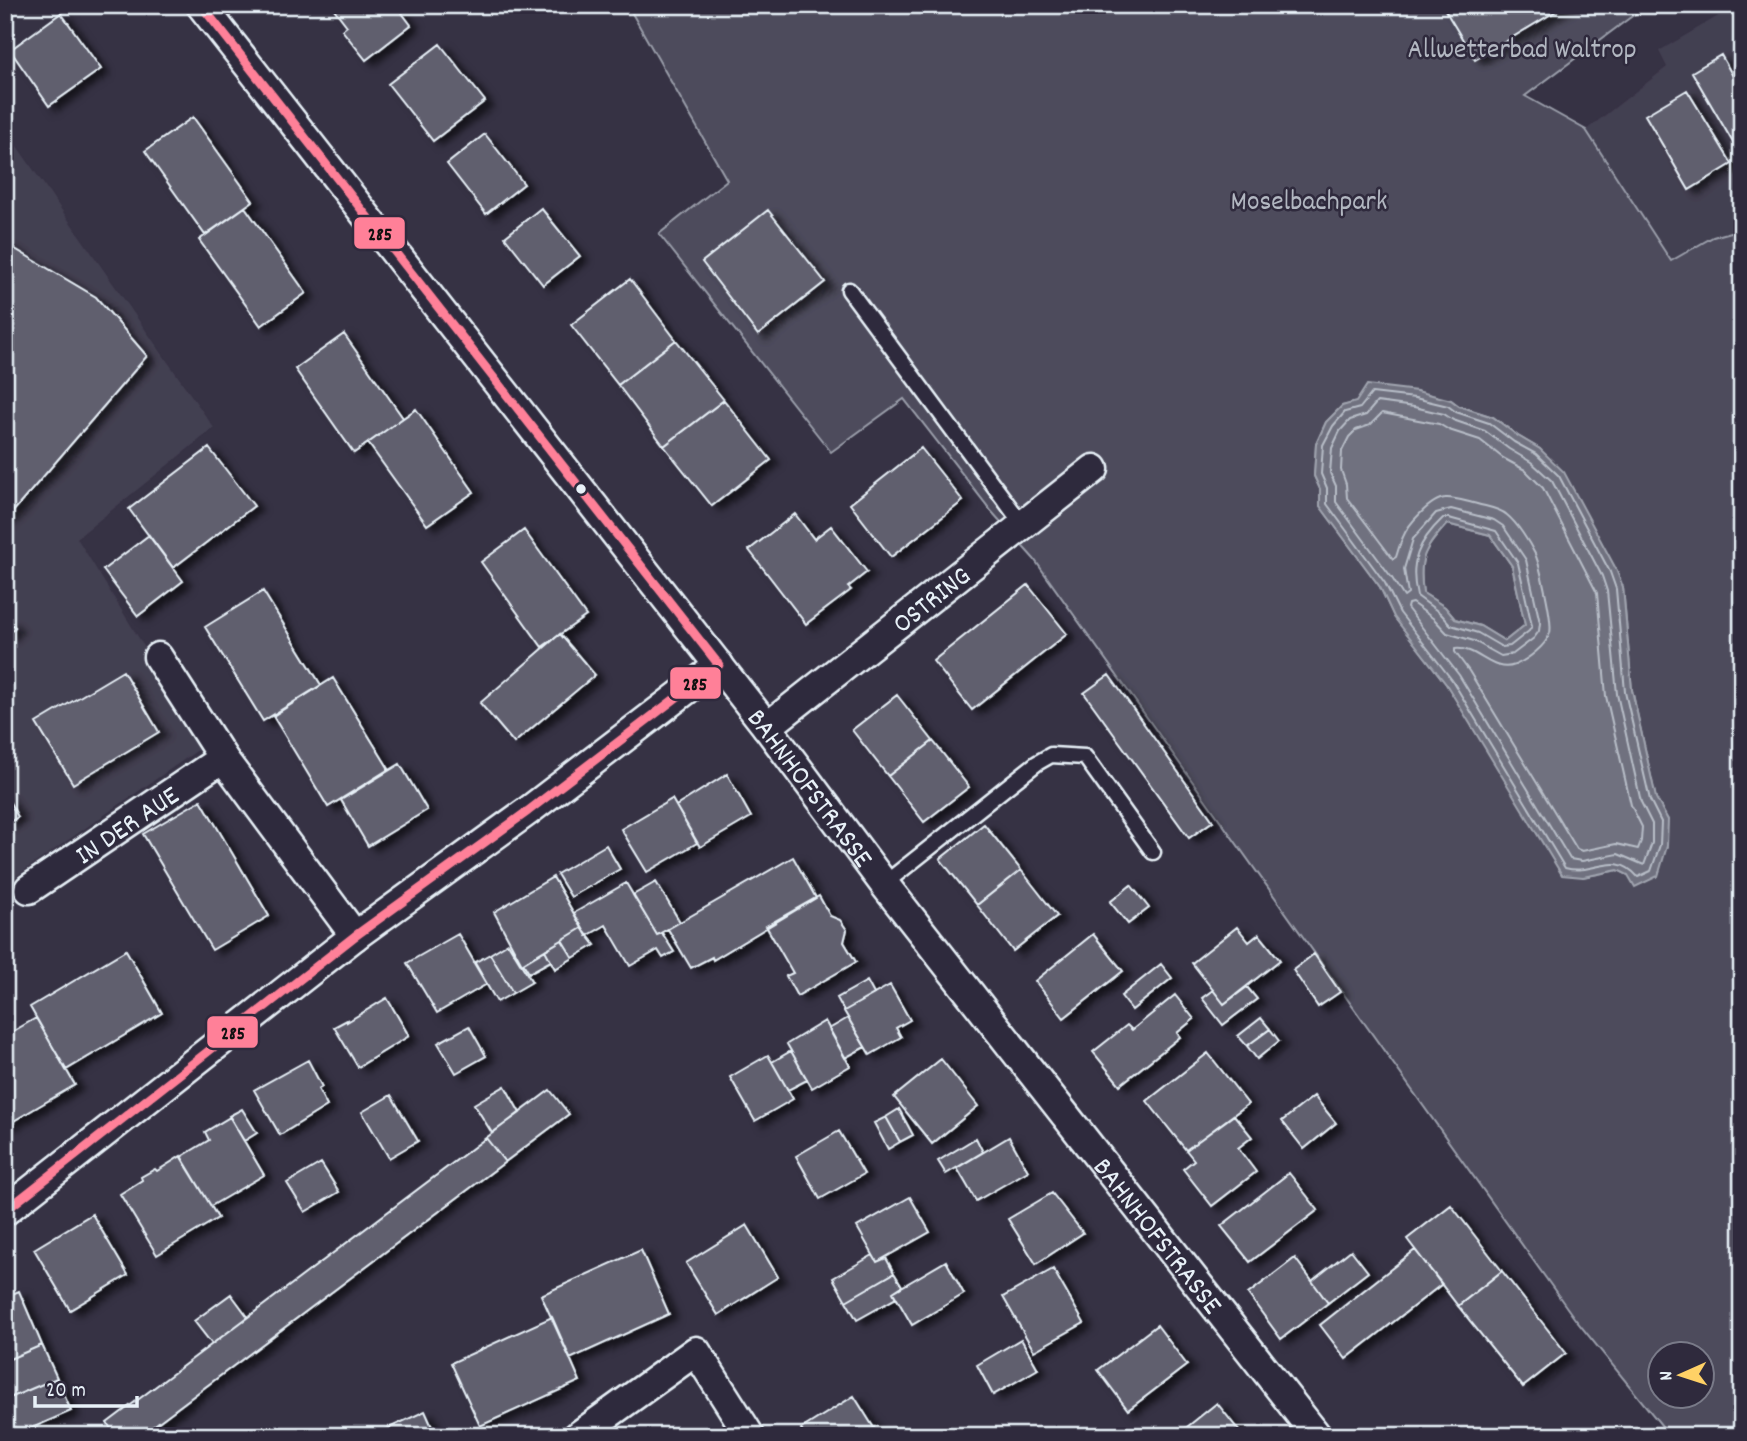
<svg xmlns="http://www.w3.org/2000/svg" width="1747" height="1441" viewBox="0 0 1747 1441" font-family="Dekko,sans-serif">
	<style>
		.built { fill: #433f51 }
		.green { fill: #4d4b5c; stroke: #9a9eaa; stroke-width: 2; fill-rule: evenodd }
		.water { fill: #70717f; stroke: #a0a4af; stroke-width: 2; fill-rule: evenodd }
		.lines { fill: none; stroke-linecap: round; stroke-linejoin: round }
		.shore { stroke: #b8bec8; stroke-width: 2 }
		.building { fill: #605e6e; stroke: #e8f1f8; stroke-width: 2; filter: url(#shadow) }
		.lane-casing { stroke: #e8f1f8; stroke-width: 19 }
		.street-casing { stroke: #e8f1f8; stroke-width: 33 }
		.lane { stroke: #2f2a3d; stroke-width: 14 }
		.street { stroke: #2f2a3d; stroke-width: 28 }
		.bus-1-casing { stroke: #2f2a3d; stroke-width: 14 }
		.bus-1 { stroke: #ff8098; stroke-width: 9 }
		.bus-dot { fill: #e8f1f8; stroke: #2f2a3d; stroke-width: 2.5 }
		.labels { text-anchor: middle; stroke-width: 5; stroke-linejoin: round; paint-order: stroke }
		.park-label { font-size: 28px; fill: #b2b7c1; stroke: #2f2a3d }
		.street-label { font-size: 28px; fill: #e8f1f8; stroke: #2f2a3d }
		.line-badge { stroke: #2f2a3d; stroke-width: 2.5 }
		.pale-badge-label { font-size: 19px; text-anchor: middle; font-weight: bold; fill: #111 }
	</style>
	<defs>
		<filter id="shadow"><feDropShadow dx="8" dy="4.5" stdDeviation="3.5" flood-color="#0009"/></filter>
	</defs>
	<rect width="100%" height="100%" fill="#363244"/>
	<filter id="ink" filterUnits="userSpaceOnUse"><feTurbulence type="fractalNoise" baseFrequency=".0143" numOctaves="2"/><feDisplacementMap in="SourceGraphic" scale="14" xChannelSelector="R" yChannelSelector="G"/><feConvolveMatrix kernelMatrix="1 2 1 2 8 2 1 2 1" color-interpolation-filters="sRGB"/></filter>
	<g filter="url(#ink)">
		<path class="built" d="M1737,5H1742V229L1713,237L1671,261L1586,130L1667,67L1659,51Z
			M5,129L214,428L77,538L205,745L5,884Z"/>
		<path class="green" d="M632,5H1647L1525,96L1586,130L1671,261L1713,237L1742,229V1436H1670L1575,1319L1034,559L992,512L904,399L831,452L659,234L727,180L629,8ZM1451,400L1459,406L1493,417L1518,436L1540,449L1623,587L1632,690L1656,799L1668,820L1628,875L1618,870L1583,877L1446,684L1394,617L1380,587L1320,506V489L1314,476L1316,444L1326,422L1342,406L1356,403ZM1660,1354H1702V1396H1660Z
			M1447,524L1490,535L1512,566L1525,625L1505,641L1480,626L1455,619L1445,607L1423,593C1418,557 1424,550 1447,524Z"/>
		<path class="water" d="M1367,385L1417,391L1451,400L1459,406L1493,417L1518,436L1540,449L1564,472L1616,569L1623,587L1632,690L1656,798L1668,820L1667,846L1658,876L1635,887L1628,875L1618,870L1583,877L1562,875L1446,684L1394,617L1380,587L1320,506V489L1314,476L1316,444L1326,422L1342,406L1356,402ZM1447,524L1490,535L1512,566L1525,625L1505,641L1480,626L1455,619L1445,607L1423,593C1418,558 1424,549 1447,524Z"/>
		<g class="lines">
			<path class="shore" d="M1372,393L1415,398L1448,406L1456,412L1489,423L1514,442L1536,454L1559,476L1610,572L1616,589L1625,692L1650,800L1661,822L1660,845L1651,871L1638,877C1614,849 1595,876 1565,868L1452,680L1400,613L1385,583L1327,504V488L1321,474L1323,445L1333,426L1345,412L1360,408Z
				M1377,402L1414,407L1444,414L1453,420L1485,431L1509,449L1531,462L1552,481L1602,576L1607,591L1617,694L1641,802L1652,824V843L1644,865L1618,854L1582,861L1570,859L1459,675L1407,608L1408,604L1412,603L1434,619L1447,633L1474,641L1501,656L1513,654L1534,638L1539,631L1540,623L1526,560L1503,526L1494,520L1451,509L1436,513L1413,539L1404,569L1408,594L1404,597L1392,578L1336,502V486L1330,473L1332,448L1340,431L1350,420L1366,415Z
				M1382,413L1439,424L1449,430L1480,440L1503,458L1525,470L1543,488L1597,593L1606,696L1631,805L1642,827L1641,841L1638,849L1616,844L1582,851L1577,849L1469,671L1455,652V649C1477,646 1492,674 1515,665C1527,660 1546,646 1550,633C1553,622 1540,565 1535,554C1529,542 1517,523 1507,515C1499,508 1487,507 1477,504C1467,502 1455,497 1445,498C1431,499 1408,524 1403,537C1400,543 1398,551 1396,557L1393,559L1347,498L1346,484L1341,470L1342,451L1349,437L1356,430L1370,425Z
				M1443,518H1449L1496,531L1518,563L1532,626L1529,631L1510,646L1502,647L1478,633L1451,625L1440,613L1417,596C1409,562 1418,542 1443,518Z"/>
		</g>
		<path class="building" d="M331,5H396L411,25L366,60L342,30L347,26Z
			M1442,5H1566L1475,60Z
			M61,13L101,69L49,106L10,50Z
			M440,44L485,101L433,141L388,84Z
			M1721,55L1734,78L1742,73V158L1692,72Z
			M1687,90L1732,164L1689,190L1645,115Z
			M193,117L253,201L205,235L145,151Z
			M485,134L524,184L486,214L447,164Z
			M245,207L306,293L261,326L199,240Z
			M541,208L580,256L543,285L505,237Z
			M768,210L825,282L758,335L702,262Z
			M5,243L96,297L147,356L5,521Z
			M630,279L676,340L618,385L571,325Z
			M344,334L403,418L354,453L295,369Z
			M676,340L724,400L664,446L618,385Z
			M724,400L771,460L712,506L664,446Z
			M416,409L474,492L427,525L368,443Z
			M209,448L254,506L173,568L129,509Z
			M921,448L963,501L891,557L850,504Z
			M795,514L814,539L831,526L867,572L848,587L851,590L806,624L749,550Z
			M524,530L586,616L542,647L481,562Z
			M149,535L183,581L138,616L103,570Z
			M1028,585L1067,634L972,710L933,661Z
			M263,591L321,685L263,721L205,627Z
			M5,619L15,627L5,638Z
			M560,634L595,675L514,743L480,703Z
			M123,671L159,732L73,784L36,723Z
			M1109,675L1213,821L1189,838L1084,693Z
			M333,678L389,769L328,807L273,716Z
			M897,695L933,741L888,776L852,730Z
			M933,741L969,787L924,822L888,776Z
			M400,764L427,810L368,846L341,800Z
			M727,774L751,817L700,847L676,806Z
			M5,794L18,817L5,825Z
			M672,799L697,843L647,872L621,829Z
			M201,800L269,916L212,950L143,834Z
			M984,824L1021,870L977,905L940,859Z
			M606,845L620,869L571,897L557,874Z
			M793,857L816,898L713,960L712,957L691,968L668,929Z
			M1021,870L1057,916L1013,951L977,905Z
			M553,877L582,928L522,964L494,912Z
			M656,882L680,922L657,935L633,895Z
			M626,883L657,935L662,933L674,952L663,958L658,950L630,966L606,925L587,936L574,913Z
			M1131,885L1149,908L1128,924L1110,902Z
			M819,896L830,916L840,920L847,930L844,942L856,962L797,996L786,976L793,973L766,926Z
			M1237,927L1249,942L1259,934L1280,960L1224,1004L1192,963Z
			M582,928L595,945L573,958L562,940Z
			M458,934L487,984L437,1013L407,963Z
			M1093,934L1123,971L1064,1018L1035,981Z
			M562,940L573,958L555,969L545,950Z
			M508,943L532,982L513,993L490,954Z
			M126,950L162,1013L66,1070L30,1007Z
			M545,950L551,961L529,973L523,963Z
			M490,954L513,993L497,1002L474,963Z
			M1314,954L1340,992L1318,1007L1293,970Z
			M1161,964L1172,978L1132,1010L1121,996Z
			M867,981L874,994L844,1011L837,998Z
			M890,985L910,1020L896,1028L901,1037L870,1055L844,1011Z
			M1247,987L1257,999L1223,1025L1202,998L1213,990L1224,1004Z
			M1175,995L1194,1019L1177,1033L1180,1037L1120,1085L1093,1052L1127,1025L1132,1030Z
			M387,998L409,1036L358,1067L334,1027L347,1020V1022Z
			M36,1018L75,1085L5,1126V1036Z
			M848,1018L865,1047L845,1058L829,1029Z
			M1261,1018L1270,1029L1247,1046L1238,1036Z
			M825,1021L850,1066L812,1088L787,1044Z
			M469,1026L486,1056L456,1073L438,1043Z
			M1270,1029L1279,1041L1257,1059L1247,1046Z
			M791,1051L807,1080L788,1090L772,1062Z
			M1208,1053L1248,1104L1186,1150L1147,1101Z
			M768,1055L793,1099L755,1121L730,1077Z
			M941,1059L978,1106L932,1144L894,1097Z
			M308,1060L322,1087L318,1089L327,1106L280,1135L254,1090Z
			M505,1086L520,1113L492,1133L474,1104Z
			M550,1090L569,1114L505,1162L486,1138Z
			M391,1095L418,1141L389,1158L362,1112Z
			M1314,1096L1336,1123L1304,1149L1282,1121Z
			M242,1109L257,1133L244,1141L229,1116Z
			M899,1109L913,1135L900,1142L886,1117Z
			M1234,1115L1252,1137L1238,1148L1256,1172L1212,1206L1183,1169L1194,1160L1186,1150Z
			M230,1117L264,1175L211,1206L181,1157L209,1140L205,1132Z
			M886,1117L900,1142L888,1149L874,1123Z
			M839,1131L864,1174L820,1199L796,1156Z
			M1009,1137L1028,1171L976,1201L957,1168Z
			M486,1138L505,1162L140,1436H116L107,1423Z
			M976,1138L983,1152L946,1174L938,1161Z
			M181,1156L218,1218L157,1255L120,1194L142,1180L141,1177L155,1169L157,1171Z
			M321,1163L339,1192L305,1212L287,1183Z
			M1289,1173L1318,1210L1250,1262L1221,1226Z
			M1052,1193L1083,1233L1036,1264L1008,1219Z
			M910,1197L930,1232L877,1262L857,1227Z
			M1451,1205L1502,1271L1458,1306L1407,1239Z
			M92,1214L128,1275L70,1310L34,1249Z
			M747,1225L778,1277L718,1315L686,1263Z
			M641,1250L669,1314L570,1359L541,1295Z
			M1351,1250L1368,1272L1328,1303L1312,1281Z
			M1415,1250L1442,1284L1346,1359L1320,1325Z
			M873,1255L877,1262L886,1258L894,1273L846,1301L833,1278Z
			M1295,1258L1328,1303L1281,1339L1248,1294Z
			M946,1261L964,1294L912,1325L893,1292Z
			M1053,1269L1084,1323L1034,1351L1003,1297Z
			M1502,1271L1566,1353L1523,1387L1458,1306Z
			M894,1273L902,1286L893,1292L896,1298L857,1320L846,1301Z
			M19,1291L42,1345L5,1361V1297Z
			M231,1294L248,1317L212,1344L194,1321Z
			M552,1317L580,1381L480,1426L451,1363Z
			M1157,1325L1187,1365L1128,1410L1098,1370Z
			M1021,1339L1038,1369L993,1395L977,1365Z
			M42,1345L57,1378L5,1400V1361Z
			M57,1378L71,1411L16,1435L5,1410V1400Z
			M854,1396L879,1436H805L801,1429Z
			M1217,1403L1243,1436H1178L1177,1435Z
			M425,1411L436,1436H372Z"/>
		<g class="lines">
			<g class="lane-casing">
				<path id="lane" d="M849,290L1023,525
					M884,884L1037,763L1051,755L1085,757L1153,852"/>
			</g>
			<g class="street-casing">
				<g id="street">
					<path id="s1" d="M201,5L767,727L884,884L1317,1436"/>
					<path d="M158,657L223,758L355,936"/>
					<path id="s2" d="M767,727L1094,469"/>
					<path id="s3" d="M29,889L223,758"/>
					<path d="M5,1211L355,936L528,811L719,665"/>
					<path d="M578,1436L696,1351L750,1436"/>
				</g>
			</g>
			<use href="#lane" class="lane"/>
			<use href="#street" class="street"/>
			<g class="bus-1-casing">
				<path id="bus-1" d="M5,1211L355,936L528,811L719,665L201,5"/>
			</g>
			<use href="#bus-1" class="bus-1"/>
		</g>
	</g>
	<circle class="bus-dot" cx="581" cy="489" r="6"/>
	<g class="labels">
		<g class="park-label">
			<text x="1522" y="57">Allwetterbad Waltrop</text>
			<text x="1309" y="209">Moselbachpark</text>
		</g>
		<g class="street-label">
			<text dy="10" stroke="none"><textPath href="#s2" startOffset="208">OSTRING</textPath></text>
			<text dy="10" stroke="none"><textPath href="#s1" startOffset="992">BAHNHOFSTRASSE</textPath></text>
			<text dy="10" stroke="none"><textPath href="#s3" startOffset="117">IN DER AUE</textPath></text>
			<text dy="10" stroke="none"><textPath href="#s1" startOffset="1559">BAHNHOFSTRASSE</textPath></text>
		</g>
	</g>
	<g class="line-badge">
		<rect x="353" y="216" width="53" height="34" rx="7" fill="#ff8098"/>
		<rect x="669" y="666" width="53" height="34" rx="7" fill="#ff8098"/>
		<rect x="206" y="1015" width="53" height="34" rx="7" fill="#ff8098"/>
	</g>
	<g class="pale-badge-label">
		<text x="380" y="240">285</text>
		<text x="695" y="690">285</text>
		<text x="233" y="1039">285</text>
	</g>
	<rect width="1747" height="1441" fill="none" stroke="#2f2a3d" stroke-width="28"/>
	<rect x="14" y="14" width="1719" height="1413" fill="none" stroke="#e8f1f8" stroke-width="2.5" filter="url(#ink)"/>
	<g transform="translate(1681 1375) rotate(267)"><circle r="33" fill="#2f2a3d" stroke="#797a88" stroke-width="2"/>
	<path d="M0-5L12 26L0 18L-12 26Z" fill="#ffd166"/>
	<text y="-10" font-size="19" font-weight="bold" text-anchor="middle" fill="#e8f1f8">N</text>
	</g>
	<path d="M35 1396v10h102v-10" fill="none" stroke="#e8f1f8" stroke-width="3.5"/>
	<text x="46" y="1396" font-size="21" fill="#e8f1f8" stroke="#2f2a3d" stroke-width="5" paint-order="stroke">20 m</text>
</svg>
